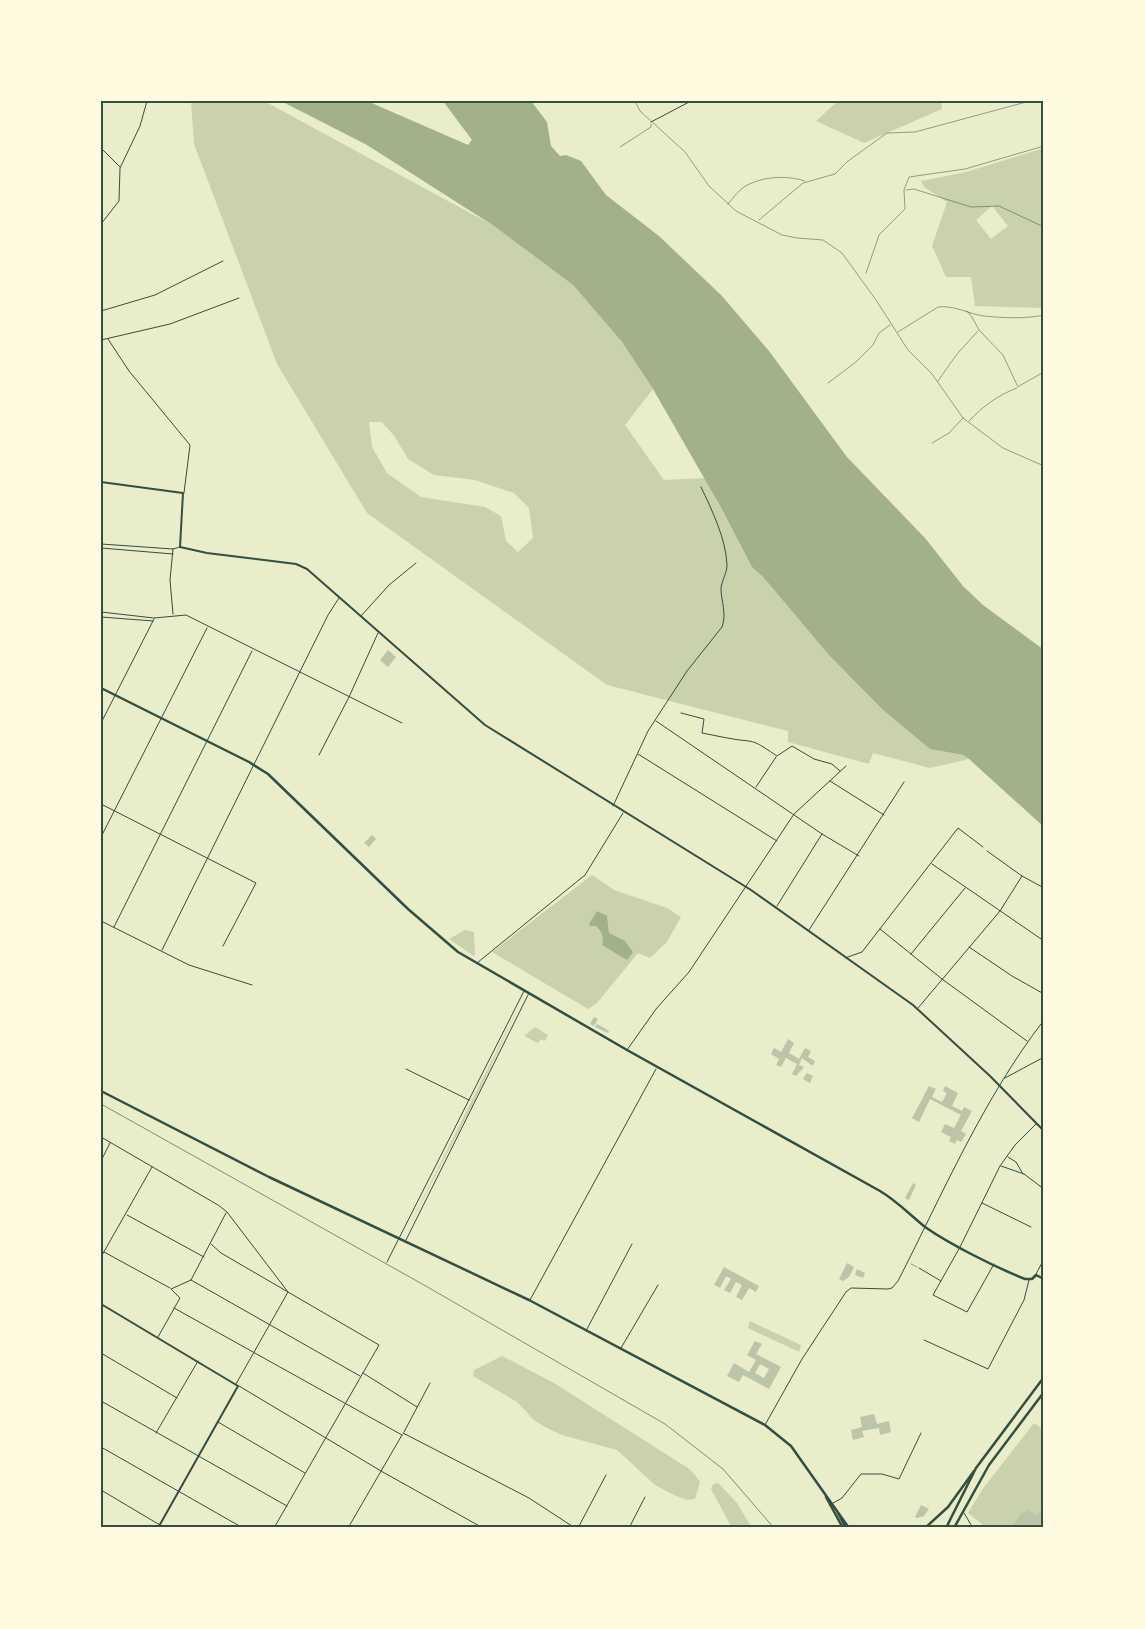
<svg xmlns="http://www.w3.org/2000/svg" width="1145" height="1629" viewBox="0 0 1145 1629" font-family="'Libre Baskerville',serif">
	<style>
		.green { fill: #cad2ad; fill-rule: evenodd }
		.water { fill: #a3b18a }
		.building { fill: #bcc5a7; fill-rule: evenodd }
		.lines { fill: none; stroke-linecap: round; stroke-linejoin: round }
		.path { stroke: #344e41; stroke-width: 0.5 }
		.service { stroke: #344e41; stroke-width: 0.5 }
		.minor { stroke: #344e41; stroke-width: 1 }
		.tertiary { stroke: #344e41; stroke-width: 2 }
		.secondary { stroke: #344e41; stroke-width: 2.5 }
		.primary { stroke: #344e41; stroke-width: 2.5 }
		.trunk { stroke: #344e41; stroke-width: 2.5 }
		.rail { stroke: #7c8e77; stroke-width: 1 }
		.neatline { fill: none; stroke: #344e41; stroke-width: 2 }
	</style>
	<rect width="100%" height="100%" fill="#e9edc9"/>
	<path class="green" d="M191,101H264L494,226L573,285L622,342L653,389L625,425L664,480L705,478L752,567L764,578L830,655L883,710L930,749L963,755L969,759L930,768L873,753L869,764L788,742V731L607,685L367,513L277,364L194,144ZM369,422H382L395,437L408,459L434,475L475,480L514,493L529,508L533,538L518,552L506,541L501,516L485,507L421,497L387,473L372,447Z
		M838,101H941L942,109L864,143L816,121Z
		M1044,148V308L975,306L971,277H946L932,246L947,202L924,187L921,181L966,172ZM992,206L1008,226L991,239L976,220Z
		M592,875L614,890L667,908L681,917L667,942L650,958L638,953L597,1003L588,1009L492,952Z
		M465,930L474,932L475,957L449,939Z
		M520,1004L473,1104L406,1232Z
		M535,1027L548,1035L545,1041L541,1039L538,1043L524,1036Z
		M750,1321L801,1345L799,1352L748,1328Z
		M502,1356L554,1383L691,1470L700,1482L695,1499L687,1500L676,1496L655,1485L617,1450L562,1435L545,1427L534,1420L517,1402L473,1376L474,1370Z
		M1034,1423L1044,1430V1528H987L968,1513L982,1490Z
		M718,1483L737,1503L752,1528H732L711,1489L713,1484Z"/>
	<path class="water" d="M281,101H367L468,145L472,140L443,101H531L547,122L551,146L560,156L566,155L581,161L606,195L659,236L722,296L769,351L847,457L925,538L963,586L983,605L1044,650V827L969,759L963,755L930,749L883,710L829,655L764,578L752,567L719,504L653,389L622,342L573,285L494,226L367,145Z
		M597,911L607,916L609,933L625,941L633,952L627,960L602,945C604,936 602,932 596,926H590L589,924Z"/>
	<path class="building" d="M388,650L396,657L388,667L380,660Z
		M372,835L376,839L369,847L364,843Z
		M594,1017L598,1019L594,1026L590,1024Z
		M597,1024L609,1031L608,1033L595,1027Z
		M788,1039L794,1043L789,1053L799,1059L805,1048L811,1051L808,1057L815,1061L813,1066L802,1058L799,1065L804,1067L796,1076L792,1074L797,1064L786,1058L781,1067L776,1065L779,1059L771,1054L774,1048L781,1052Z
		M807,1073L813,1076L810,1083L803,1079Z
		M929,1086L936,1089L932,1097L942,1102L947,1093L943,1091L945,1086L958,1093L952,1106L962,1111L964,1107L972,1111L961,1131L966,1134L961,1142L957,1140L955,1144L949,1141L951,1137L941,1132L945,1124L954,1128L961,1115L930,1099L919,1122L912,1118Z
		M913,1183L916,1185L909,1200L905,1198Z
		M847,1263L854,1267L849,1277L843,1281L839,1279Z
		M724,1267L759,1286L756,1292L749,1288L742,1300L736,1297L742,1285L736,1282L730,1293L724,1290L731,1279L726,1276L720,1288L714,1285Z
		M857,1269L865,1273L863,1278L855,1275Z
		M755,1341L762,1344L756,1354L781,1367L769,1389L743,1375L739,1382L727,1376L734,1363L749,1372L756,1360L747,1355ZM760,1364L769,1369L764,1378L755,1373Z
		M874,1414L877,1424L889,1421L891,1432L880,1435L879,1428L862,1431L864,1437L853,1440L851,1430L862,1427L860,1417Z
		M921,1505L929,1509L924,1516L917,1518L915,1517Z
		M1044,1506V1519L1037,1528H1032L1026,1524L1023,1528H1016L1013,1525L1022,1512L1025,1513L1028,1509L1037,1516Z"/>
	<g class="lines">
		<path class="path" d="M911,1264L917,1267"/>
		<path class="service" d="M635,101L640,111L685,152L709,186L736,211L782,235L797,238L823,240L842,253L876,300L908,350L932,374L963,418L1003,448L1044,466
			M620,147L651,127V124
			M906,190L914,189L971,207L999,206L1044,227
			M728,204C733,198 738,191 744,187C762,176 787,175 805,181
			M759,220L803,183L835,174L848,161L887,133L915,132L1030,101
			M866,273L879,235L905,209L904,190L909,177L965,169L1044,146
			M967,311L972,317L979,330L1003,355L1018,387
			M898,332L938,307C955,305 968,314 984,316C1003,318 1026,319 1044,315
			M938,381L957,354L978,331
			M828,383L856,362L873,345L879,333L890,325
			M1019,386L1044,372
			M969,421C982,407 998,395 1017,388
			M932,443L949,433L963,418"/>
		<path class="minor" d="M651,122L691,101
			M101,148L120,167
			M101,224L119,201L120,168L140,126L147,101
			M101,311L155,295L223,261
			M108,339L129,371L190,445L184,493
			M101,340L170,324L239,298
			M101,544L173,549L180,547
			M101,548L173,554
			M101,612L154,618L186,615L402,723
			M173,614L170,580L173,549
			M361,616L389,585L416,563
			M101,617L153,621
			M681,713L704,719L702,733C718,736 734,740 749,741C758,742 769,751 777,756L792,746L814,759L832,764L840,771
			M656,721L822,834L859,856
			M101,723L154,619
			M638,754L777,841
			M319,755L349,697L378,633
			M830,781L884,815
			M756,787L776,757
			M101,804L256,883L223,946
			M613,806L648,731L687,671L722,627C727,614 721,601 721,588C722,580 727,573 727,565C726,539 712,510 701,487
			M101,837L207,628
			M987,851L1022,876L1044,888
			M932,864L1044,941
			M777,906L822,834
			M101,921L189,965L252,985
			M114,927L252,651
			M880,929L942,979L1027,1041
			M809,930L904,782
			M969,947L1012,976L1044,994
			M162,950L328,615L339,598
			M911,954L965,888
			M845,958L862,952L958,828L983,847
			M477,963L585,875L623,813
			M918,1008L1000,911L1022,876
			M627,1050L656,1009L689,972L794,814L846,766
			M406,1069L469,1100
			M1005,1078L1044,1057
			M101,1137L218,1205L227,1212L288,1292L379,1345L274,1528
			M1008,1157L1016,1162L1023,1174
			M101,1161L110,1143
			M1001,1166L1024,1174L1044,1189
			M982,1203L1031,1227
			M127,1215L204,1257
			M406,1240L529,993
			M211,1244L221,1253L288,1292L236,1384
			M104,1252L170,1288
			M101,1257L152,1167
			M387,1262L524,991
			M994,1264L967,1312L933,1295L960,1247L1000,1166L1015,1145L1036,1124
			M919,1268L941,1281
			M1036,1274L1044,1259
			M191,1280L360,1376
			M530,1300L656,1069
			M174,1308L402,1435
			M101,1310L103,1306
			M587,1329L632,1244
			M158,1337L180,1298L171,1289L191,1280L226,1213
			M924,1340L988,1369L1024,1300L1029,1280
			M621,1348L658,1285
			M101,1353L177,1398
			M363,1373L417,1407
			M239,1386L381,1471L483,1528
			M101,1401L287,1506
			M218,1422L305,1473
			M765,1425L802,1359L846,1292L851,1288L888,1289L892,1288L898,1281C943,1193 983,1099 1044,1020
			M404,1432L430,1383
			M156,1433L198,1361
			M403,1433L529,1498L575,1528
			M101,1447L243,1528
			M101,1490L165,1528
			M833,1503L842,1498L861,1474H882L899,1479L921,1433
			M964,1513L973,1528
			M348,1528L402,1435
			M578,1528L606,1475
			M629,1528L645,1497"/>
		<path class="tertiary" d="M101,482L183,493L180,547L207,553L296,564L307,569L485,725L751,890L913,1005L990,1076L1044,1131
			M101,1304L238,1386L158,1528"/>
		<path class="secondary" d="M101,688L249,762L268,774L408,909L458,952L627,1050L880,1191C897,1201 910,1215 925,1227C951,1245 995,1267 1025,1279H1032L1036,1275L1044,1279"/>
		<path class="primary" d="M101,1091L269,1177L529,1300L765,1425L791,1446L832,1504L830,1505
			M826,1497L843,1528"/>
		<path class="trunk" d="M832,1504L849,1528
			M837,1511L846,1528
			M925,1528L948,1507L974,1471
			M946,1528L976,1468L1044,1377
			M954,1528L989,1465L1044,1392"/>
		<path class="rail" d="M101,1104L424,1285L665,1424L723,1469L774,1528"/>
	</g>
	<rect width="1145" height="1629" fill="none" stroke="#fefae0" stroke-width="205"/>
	<rect x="102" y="102" width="940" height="1424" class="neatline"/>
</svg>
